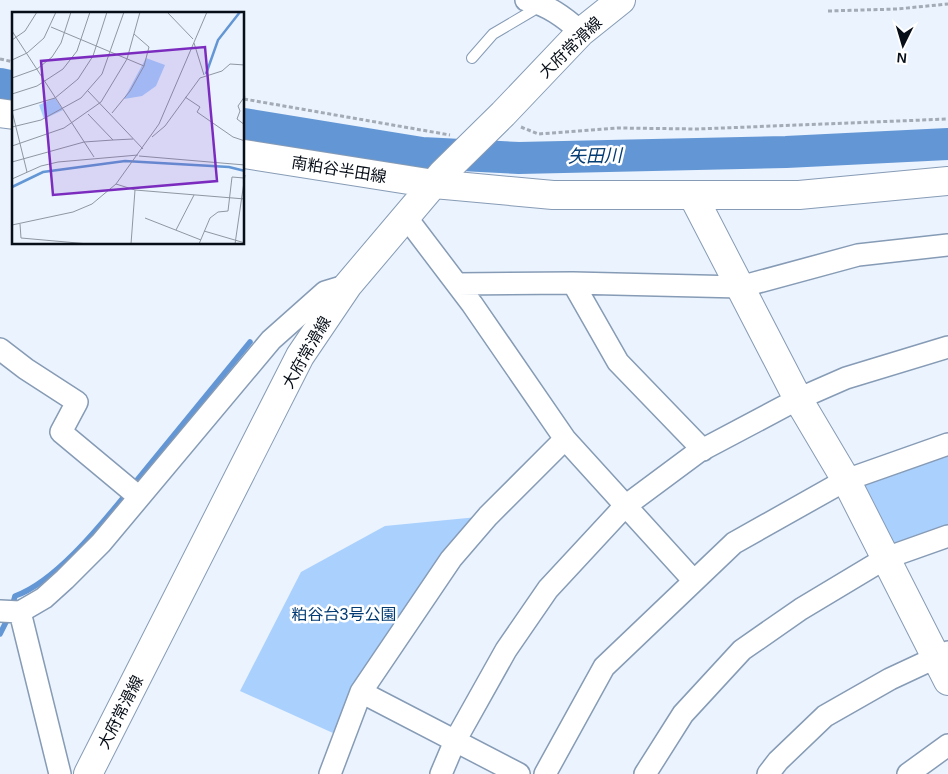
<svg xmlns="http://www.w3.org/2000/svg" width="948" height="774" viewBox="0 0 948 774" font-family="Arial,'Noto Sans JP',sans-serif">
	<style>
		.green { fill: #aad0fe }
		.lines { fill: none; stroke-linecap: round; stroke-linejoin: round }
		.stream { stroke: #6396d4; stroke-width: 5.5 }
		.river { stroke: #6396d4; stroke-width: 32 }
		.lane-casing { stroke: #869bb5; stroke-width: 12 }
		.street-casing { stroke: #869bb5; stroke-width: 24 }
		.secondary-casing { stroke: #869bb5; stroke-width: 30 }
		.path { stroke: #a3abb6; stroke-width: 3; stroke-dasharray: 4 2.5; stroke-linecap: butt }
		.lane { stroke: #fff; stroke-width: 10 }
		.street { stroke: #fff; stroke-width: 21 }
		.secondary { stroke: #fff; stroke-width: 28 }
		.labels { text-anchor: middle; stroke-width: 5; stroke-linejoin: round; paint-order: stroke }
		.street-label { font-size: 16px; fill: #070e17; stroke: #fff }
		.park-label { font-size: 16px; fill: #033c74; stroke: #fff }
		.water-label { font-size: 18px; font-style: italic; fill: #033b73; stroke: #fff }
		.inset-river { fill: none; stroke: #6396d4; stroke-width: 2.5 }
		.inset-road { fill: none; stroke: #8f97a2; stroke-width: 1 }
		.view { fill: #7b2cbf; fill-opacity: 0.15; stroke: #7b2cbf; stroke-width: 2.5 }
		.inset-edge { fill: none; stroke: #070e17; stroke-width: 2.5 }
	</style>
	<rect width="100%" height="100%" fill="#eaf3fe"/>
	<path class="green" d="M948,444V536L886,558L846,480Z
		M488,516L344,738L240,691L301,572L385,526Z"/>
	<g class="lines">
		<path class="stream" d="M133,485L250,342
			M12,607L15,596C55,582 100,526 127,493
			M0,634L9,616"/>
		<path class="river" d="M0,84L14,87
			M244,124L422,153L519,158L786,152L948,144"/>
		<g class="lane-casing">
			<path id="lane" d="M472,58L493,34L532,11L537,3"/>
		</g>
		<g class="street-casing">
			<path id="street" d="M526,0C548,5 564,17 581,32
				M406,217L472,304L565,439L694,581
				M573,283L740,287L858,255L948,245
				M457,284L573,283L618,362L703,450
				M0,349L26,369L77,402L61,432L139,497
				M0,611L20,612L44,598L65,579L101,543L271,340L325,292L348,285
				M20,612L60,774
				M361,692L519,774
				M330,774L361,692L451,559L488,516L565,439
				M441,774L455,741L506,650L548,589L624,507L698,452L798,399L846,378L948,347
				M545,774L604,667L734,543L846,480L948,444
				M645,774L683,714L742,650L801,609L886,558L948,536
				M768,774L778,761L825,716L890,679L948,652
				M908,774L948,745"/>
		</g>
		<g class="secondary-casing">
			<path id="secondary" d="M0,113L14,115
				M244,154L434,184L553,195H799L948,181
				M693,196L798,399L846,480L948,681
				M88,774L300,356L348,285L442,174L503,114L581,32L621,0"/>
		</g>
		<path class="path" d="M828,11L897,9L948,4
			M0,59L14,62
			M244,99L450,135
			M521,127L538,134L618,128L698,129L948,119"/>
		<use href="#lane" class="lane"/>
		<use href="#street" class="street"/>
		<use href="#secondary" class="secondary"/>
	</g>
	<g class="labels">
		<g class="street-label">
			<text transform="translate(570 47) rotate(-44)" y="6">大府常滑線</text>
			<text transform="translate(339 169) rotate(9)" y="6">南粕谷半田線</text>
			<text transform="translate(306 352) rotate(-60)" y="6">大府常滑線</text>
			<text transform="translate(120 712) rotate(-63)" y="6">大府常滑線</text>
		</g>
		<g class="park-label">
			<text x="344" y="620">粕谷台3号公園</text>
		</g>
		<g class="water-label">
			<text transform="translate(595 156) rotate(-1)" y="6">矢田川</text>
		</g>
	</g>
	<g transform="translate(12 12)">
		<rect width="232" height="232" fill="#eaf3fe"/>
		<path d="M134,46L153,53L144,74L130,84L112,87ZM43,86L51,98L32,107L27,93Z" fill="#aad0fe"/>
		<path class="inset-river" d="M194,62L206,28L228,0M0,175L31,160L113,149L217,155L233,159"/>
		<path class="inset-road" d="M155,0L181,27M39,15L132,54M0,19L82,145M0,28L13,19L25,0M182,31L192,63M0,48L15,41L32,26L44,0M0,66L25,57L40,45L49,31L59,0M76,79L131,137M0,82L25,74L51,57L65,39L78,0M233,84L226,94L228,99L225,107L233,113M173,85L188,95L185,100L221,125L233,129M0,99L43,86L66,67L81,44L95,0M0,99L15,160M100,101L118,79L132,54L137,35L122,22M76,102L101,128L121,127M0,115L29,108L69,86L90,62L112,0M140,125L153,114L188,66L210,59L218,52L233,53M0,134L52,116L89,90L115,47L128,0M127,144L233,153M0,150L72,130L101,128M0,167L29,154L46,150L126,143M104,172L123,178L233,187M133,206L189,228M8,212L9,226L77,232M0,213L61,200L80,192L104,172L147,112L195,0M164,218L182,183M192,219L233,231M119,232L123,178M187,232L198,206L206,200L216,199L220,165L232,166M223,232L233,163"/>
		<path class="view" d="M193,35L205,169L41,183L29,49Z"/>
		<rect width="232" height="232" class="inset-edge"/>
	</g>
	<g transform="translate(903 45) rotate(185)" stroke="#ffffff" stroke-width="4" paint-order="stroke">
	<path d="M0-4L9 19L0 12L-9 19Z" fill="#070e17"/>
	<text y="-8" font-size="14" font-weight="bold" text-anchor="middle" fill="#070e17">N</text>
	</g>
</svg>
